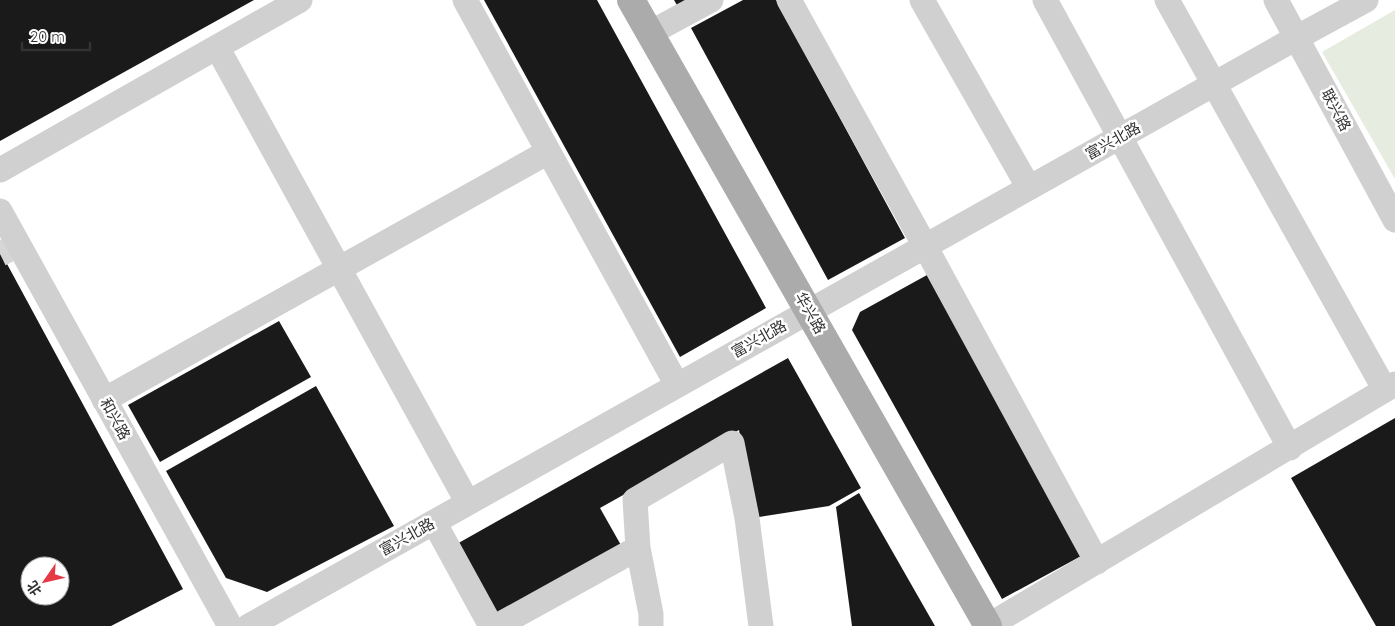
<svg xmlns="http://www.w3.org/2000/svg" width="1395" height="626" viewBox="0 0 1395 626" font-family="Quicksand,'Noto Sans SC',sans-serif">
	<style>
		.green { fill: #e6ecdf }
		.building { fill: #1a1a1a; fill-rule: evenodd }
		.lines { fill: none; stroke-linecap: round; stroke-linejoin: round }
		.minor-tunnel { stroke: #d6d6d6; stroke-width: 25; stroke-dasharray: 25 12; stroke-linecap: butt }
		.minor { stroke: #d0d0d0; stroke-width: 25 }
		.major { stroke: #ababab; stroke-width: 28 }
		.labels { text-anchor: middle; stroke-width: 5; stroke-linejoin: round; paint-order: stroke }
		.street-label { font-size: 15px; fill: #333; stroke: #fff }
	</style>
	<rect width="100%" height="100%" fill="#fff"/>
	<path class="green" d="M1395,10V179L1322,52Z"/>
	<path class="building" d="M0,0H254L0,141Z
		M484,0H597L766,308L680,357Z
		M674,0H691L678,7Z
		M743,0H776L905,238L828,280L691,28Z
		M0,251L183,589L111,626H0ZM30,566H60V596H30Z
		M927,275L1083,555L1002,599L852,330L860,312Z
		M279,321L311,377L160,462L128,405Z
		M788,358L861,488L829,506L752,518L739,430L600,508L622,547L496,618L455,545Z
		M316,386L394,526L267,592L226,578L166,471Z
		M1395,418V626H1376L1291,478Z
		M859,493L935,626H852L836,507Z"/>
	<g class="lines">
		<path class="minor-tunnel" d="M0,254L8,250"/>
		<path class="minor" d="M465,0L677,385
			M789,0L925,246L1097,562
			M922,0L1029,188
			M1045,0L1290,448
			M1167,0L1385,390
			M1276,0L1395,220
			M650,33L711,0
			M217,47L468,503
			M0,170L300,0
			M0,211L230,626
			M104,400L548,152
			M434,522L491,626
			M249,626L1296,38L1366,0
			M497,626L638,548
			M651,626V614L638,548L635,500L732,443L747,518L761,626
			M988,626L1395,384"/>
		<path class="major" d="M631,0L988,626"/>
	</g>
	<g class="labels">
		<g class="street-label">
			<text transform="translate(1336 110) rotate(62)" y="5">联兴路</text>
			<text transform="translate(1113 141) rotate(-29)" y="5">富兴北路</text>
			<text transform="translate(810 313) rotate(60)" y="5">华兴路</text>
			<text transform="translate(759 339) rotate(-29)" y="5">富兴北路</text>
			<text transform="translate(115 419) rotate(61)" y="5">和兴路</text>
			<text transform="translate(407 537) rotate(-29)" y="5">富兴北路</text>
		</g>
	</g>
	<g transform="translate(45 581) rotate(236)"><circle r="24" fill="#ffffff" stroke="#adadad"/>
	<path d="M0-4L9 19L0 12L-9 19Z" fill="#e63946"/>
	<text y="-8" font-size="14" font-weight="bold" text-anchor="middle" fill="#333333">北</text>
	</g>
	<path d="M22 42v8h68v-8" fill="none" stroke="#333333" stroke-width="2.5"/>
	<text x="30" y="42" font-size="15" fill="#333333" stroke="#ffffff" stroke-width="4" paint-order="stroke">20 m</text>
</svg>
